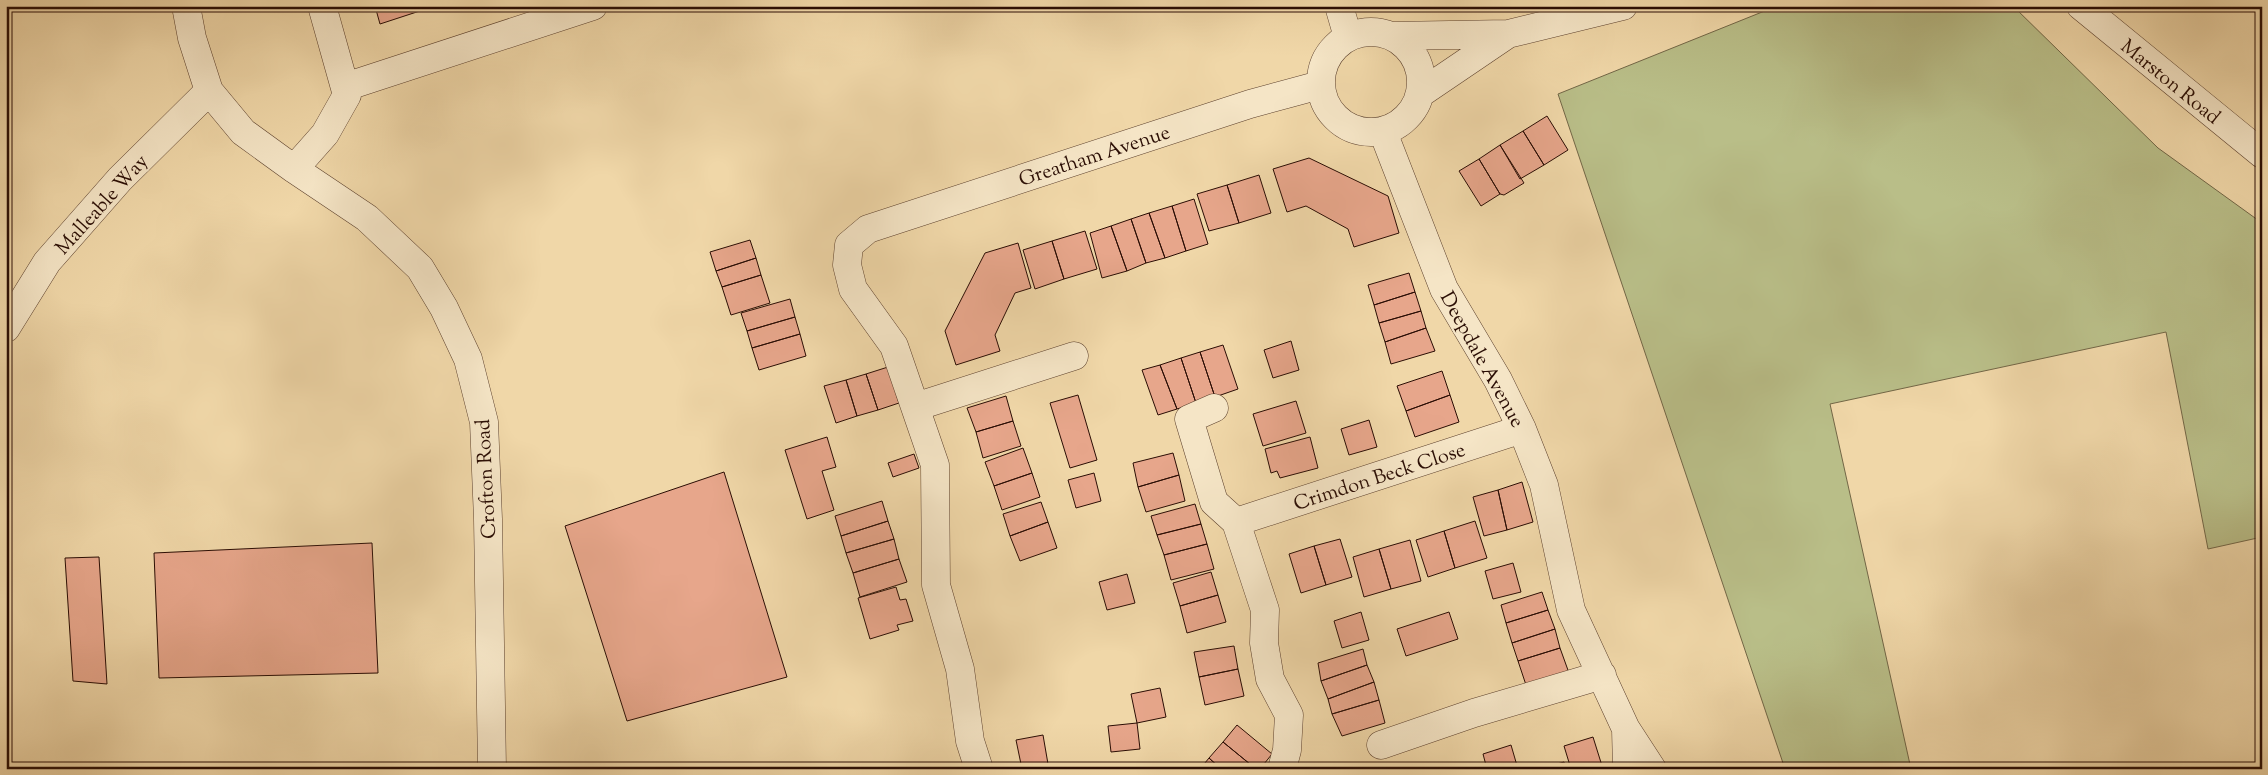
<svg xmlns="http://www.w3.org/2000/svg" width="2268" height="775" viewBox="0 0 2268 775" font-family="'Sorts Mill Goudy',serif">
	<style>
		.green { fill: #b9be88; stroke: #726646 }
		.building { fill: #e7a68b; stroke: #2a0d04 }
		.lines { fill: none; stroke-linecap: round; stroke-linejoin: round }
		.minor-casing { stroke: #5c402d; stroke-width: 29 }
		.minor { stroke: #f5e5c6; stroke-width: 28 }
		.labels { text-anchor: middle; stroke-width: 4; stroke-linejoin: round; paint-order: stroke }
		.street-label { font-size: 20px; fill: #2a0d04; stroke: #f5e5c6 }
	</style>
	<rect width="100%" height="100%" fill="#f0d7a8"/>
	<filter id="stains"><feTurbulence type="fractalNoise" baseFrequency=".004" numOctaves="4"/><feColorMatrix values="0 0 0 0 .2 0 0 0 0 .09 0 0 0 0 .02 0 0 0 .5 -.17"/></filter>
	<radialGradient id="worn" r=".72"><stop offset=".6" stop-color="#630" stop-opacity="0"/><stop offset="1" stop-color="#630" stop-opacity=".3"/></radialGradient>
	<path class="green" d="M1777,6H2013L2158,148L2262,223V537L2208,549L2166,332L1830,404L1911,769H1785L1558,94Z"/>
	<path class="building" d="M375,6H435L380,24Z
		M1547,116L1568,150L1544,165L1523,131Z
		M1523,131L1544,165L1520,179L1500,145Z
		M1500,145L1524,183L1504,195L1500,194L1479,159Z
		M1309,158L1388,196L1399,233L1354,247L1348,229L1306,206L1287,212L1273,169Z
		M1479,159L1500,194L1481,206L1459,171Z
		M1259,175L1271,213L1239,223L1227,185Z
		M1227,185L1239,223L1209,231L1197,194Z
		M1194,199L1208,244L1186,251L1172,206Z
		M1172,206L1186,251L1165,258L1149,213Z
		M1149,213L1165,258L1146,263L1131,219Z
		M1131,219L1146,263L1127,271L1111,226Z
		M1111,226L1127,271L1102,278L1090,233Z
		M1085,231L1097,269L1064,279L1052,241Z
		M750,240L756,258L716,271L710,252Z
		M1052,241L1064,279L1035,289L1023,250Z
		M1018,243L1031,288L1015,293L995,335L1000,351L956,365L945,331L985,253Z
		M756,258L761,275L722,287L716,271Z
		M1409,273L1415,292L1374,305L1368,285Z
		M761,275L770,303L731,315L722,287Z
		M1415,292L1421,311L1379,323L1374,305Z
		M790,299L795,317L747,331L741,313Z
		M1421,311L1426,328L1385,342L1379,323Z
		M795,317L800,334L752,348L747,331Z
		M1426,328L1435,351L1391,364L1385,342Z
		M800,334L806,356L759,370L752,348Z
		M1291,341L1299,370L1273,378L1264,350Z
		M1223,345L1238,389L1215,397L1200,352Z
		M1200,352L1215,397L1196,403L1181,358Z
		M1181,358L1196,403L1177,409L1160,365Z
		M1160,365L1177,409L1158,415L1142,370Z
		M888,367L899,403L878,410L866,374Z
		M1442,371L1450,395L1406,411L1397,386Z
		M866,374L878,410L857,416L846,380Z
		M846,380L857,416L836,423L824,386Z
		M1078,395L1097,460L1070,468L1050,403Z
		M1450,395L1459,422L1415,437L1406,411Z
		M1006,396L1013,421L976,432L967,408Z
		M1296,401L1306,433L1263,446L1253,414Z
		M1369,420L1377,447L1349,455L1341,429Z
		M1013,421L1021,446L983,458L976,432Z
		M827,437L836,467L822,471L834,510L807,519L785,450Z
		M1310,437L1318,468L1280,478L1277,471L1271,473L1265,449Z
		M1023,448L1032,473L994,486L985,462Z
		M1173,453L1179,475L1138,487L1133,463Z
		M914,454L919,468L893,477L888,463Z
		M724,472L787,677L627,721L565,526Z
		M1032,473L1040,497L1002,510L994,486Z
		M1094,473L1101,501L1076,508L1068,480Z
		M1179,475L1185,501L1146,512L1138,487Z
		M1522,482L1533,522L1507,530L1498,490Z
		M1498,490L1507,530L1484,536L1473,497Z
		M882,501L888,521L841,536L835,516Z
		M1041,502L1048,522L1010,536L1003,514Z
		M1195,504L1201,524L1157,535L1151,516Z
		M888,521L894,539L846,553L841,536Z
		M1475,521L1487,558L1455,568L1444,531Z
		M1048,522L1057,548L1020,561L1010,536Z
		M1201,524L1207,544L1164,555L1157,535Z
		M1444,531L1455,568L1428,577L1416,540Z
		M894,539L899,559L853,573L846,553Z
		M1340,539L1352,577L1326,585L1314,546Z
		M1410,540L1421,581L1391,589L1379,549Z
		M372,543L378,673L159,678L154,553Z
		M1207,544L1214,569L1171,580L1164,555Z
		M1314,546L1326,585L1301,593L1289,554Z
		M1379,549L1391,589L1364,597L1353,557Z
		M99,557L107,684L73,681L65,558Z
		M899,559L907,582L860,597L853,573Z
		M1513,563L1521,592L1493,599L1485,571Z
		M1211,572L1218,595L1180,606L1173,583Z
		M1127,574L1135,603L1107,610L1099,582Z
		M896,587L900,600L906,599L913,621L897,625L899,630L870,639L858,598Z
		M1542,592L1548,610L1506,623L1501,605Z
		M1218,595L1226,622L1187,633L1180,606Z
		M1548,610L1555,629L1512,643L1506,623Z
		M1361,612L1369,640L1342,648L1334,621Z
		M1449,612L1458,639L1406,656L1397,629Z
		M1555,629L1560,648L1518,661L1512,643Z
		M1234,646L1238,669L1199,677L1194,652Z
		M1560,648L1569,673L1527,688L1518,661Z
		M1363,649L1367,665L1321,681L1318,663Z
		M1367,665L1374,682L1328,699L1321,681Z
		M1238,669L1244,696L1205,705L1199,677Z
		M1374,682L1379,700L1332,714L1328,699Z
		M1160,688L1166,717L1137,723L1131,694Z
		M1379,700L1385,723L1342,736L1332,714Z
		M1137,723L1140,749L1111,752L1108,726Z
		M1237,725L1272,754L1260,769H1256L1223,742Z
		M1043,735L1048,764L1022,769L1016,740Z
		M1593,737L1603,769H1571L1564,746Z
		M1223,742L1256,769H1221L1209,758Z
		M1511,745L1518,769H1487L1483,754Z
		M1209,758L1221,769H1200Z
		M1564,762L1566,769H1540Z"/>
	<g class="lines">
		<g class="minor-casing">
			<path id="minor" d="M186,6L192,38L209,91L243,132L294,169L367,218L420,268L444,308L468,359L484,422L488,519L492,769
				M1339,6L1348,37
				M2081,6L2262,154
				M1321 82a50 50 0 1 1 100 0a50 50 0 1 1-100 0Z
				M1392,36L1508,34L1623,6
				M345,87L593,6
				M1421,93L1508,34
				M1383,132L1444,289L1498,380L1522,429L1544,485L1571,610L1626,729L1652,769
				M294,169L325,134L347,95L322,6
				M6,328L47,262L120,179L209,91
				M915,407L1074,356
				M1214,408L1189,419L1214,502L1236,522L1265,610L1264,643L1270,679L1289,715L1287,750L1282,769
				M1236,522L1522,429
				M1626,729L1627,769
				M1381,745L1474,713L1602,675
				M979,769L970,741L960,669L936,585L935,465L894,346L853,289L847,265L849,245L868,229L1250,104L1320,85"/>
		</g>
		<use href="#minor" class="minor"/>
	</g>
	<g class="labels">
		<g class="street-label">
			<text transform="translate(2171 81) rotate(39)" y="7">Marston Road</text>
			<text transform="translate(1094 155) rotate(-18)" y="7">Greatham Avenue</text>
			<text transform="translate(101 204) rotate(-48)" y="7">Malleable Way</text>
			<text transform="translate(1483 359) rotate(61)" y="7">Deepdale Avenue</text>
			<text transform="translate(1379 476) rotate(-18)" y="7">Crimdon Beck Close</text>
			<text transform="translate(485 479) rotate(-93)" y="7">Crofton Road</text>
		</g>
	</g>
	<rect width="2268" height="775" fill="none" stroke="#f0d7a8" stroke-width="25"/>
	<rect x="8" y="8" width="2253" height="760" fill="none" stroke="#2a0d04" stroke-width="2.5"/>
	<rect x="12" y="12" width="2243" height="750" fill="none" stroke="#2a0d04"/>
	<rect width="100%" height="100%" filter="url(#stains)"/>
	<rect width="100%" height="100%" fill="url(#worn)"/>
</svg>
